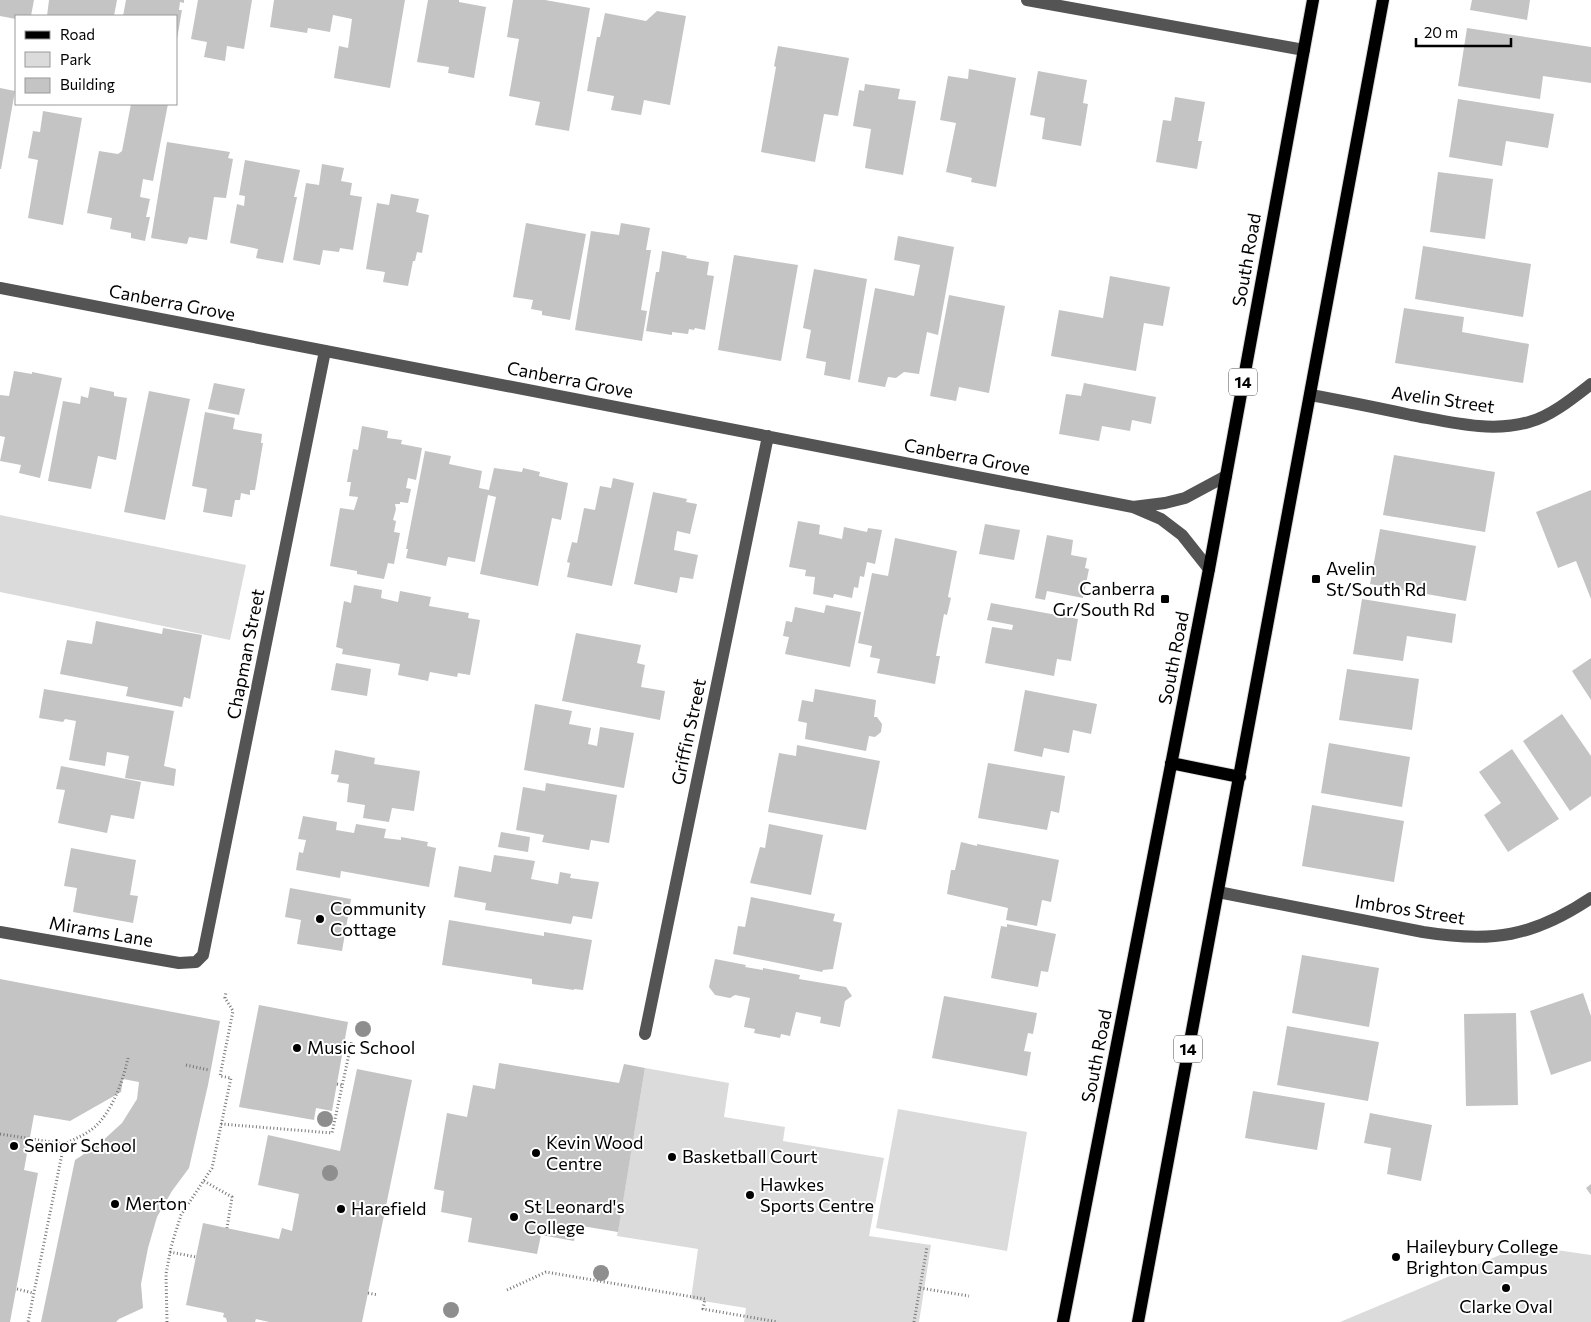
<svg xmlns="http://www.w3.org/2000/svg" width="1591" height="1322" viewBox="0 0 1591 1322" font-family="Commissioner,sans-serif">
	<style>
		.green { fill: #dbdbdb }
		.building { fill: #c4c4c4 }
		.lines { fill: none; stroke-linecap: round; stroke-linejoin: round }
		.major-casing { stroke: #dbdbdb; stroke-width: 14 }
		.path { stroke: #767676; stroke-width: 3; stroke-dasharray: 1 2.5; stroke-linecap: butt }
		.minor { stroke: #545454; stroke-width: 12 }
		.major { stroke: #000; stroke-width: 12 }
		.tree { fill: #8e8e8e }
		.poi-dot { fill: #000; stroke: #fff; stroke-width: 2 }
		.labels { text-anchor: middle; stroke-width: 4; stroke-linejoin: round; paint-order: stroke }
		.shield { fill: #fff; stroke: #4c4c4c; stroke-width: 1 }
		.shield-label { font-size: 16px; font-weight: bold; fill: #000 }
		.street-label { font-size: 18px; fill: #000; stroke: #fff }
		.poi-label { font-size: 18px; fill: #000; stroke: #fff; text-anchor: start }
	</style>
	<rect width="100%" height="100%" fill="#fff"/>
	<path class="green" d="M0,515L246,565L230,640L0,592Z
		M645,1068L729,1083L724,1117L785,1127L783,1141L884,1158L869,1236L931,1245L919,1322H744L746,1308L691,1299L698,1249L617,1236Z
		M898,1109L1027,1132L1007,1251L876,1228Z
		M1556,1250L1591,1255V1322H1340L1500,1255Z"/>
	<path class="building" d="M0,0H34L31,16H16V19L0,16Z
		M49,0H117L114,16H47Z
		M126,0H184V3L180,2L179,10H182L177,39L176,16H123Z
		M198,0H252L244,49L227,46L225,61L204,57L207,42L191,39Z
		M274,0H405L390,88L334,78L339,46L348,48L352,19L333,15L330,32L308,28L307,33L270,27Z
		M428,0H459V2L486,7L474,78L448,73L449,67L417,62Z
		M513,0H545L590,8L569,131L535,125L540,102L509,96L519,39L507,37Z
		M1472,0H1530L1527,20L1470,10Z
		M657,11L686,16L670,105L644,100L641,115L611,110L614,96L587,91L597,37H600L605,13L646,21Z
		M1467,28L1591,47V83L1543,76L1540,99L1458,86Z
		M778,46L849,58L838,116L824,114L815,162L761,152L776,67L774,66Z
		M969,69L1016,78L996,187L971,182L972,178L946,172L956,123L940,120L948,76L968,79Z
		M1038,71L1087,80L1083,103L1088,104L1081,146L1042,139L1045,118L1030,115Z
		M865,84L900,89L898,99L916,101L903,175L865,168L871,129L853,126L859,90L864,91Z
		M0,88L15,91L1,169H0Z
		M1175,97L1205,102L1198,141H1202L1197,169L1156,162L1163,120L1171,121Z
		M1458,99L1554,114L1548,148L1506,141L1502,166L1449,157Z
		M131,104H168L153,181L143,179L140,197L150,199L146,217H150L145,241L131,238V233L110,229L112,218L87,213L99,151L118,154L122,151Z
		M43,111L82,118L63,225L28,218L38,160L28,158L33,131L40,132Z
		M167,142L230,152L228,158L233,159L226,198L214,197L207,240L189,237L187,244L151,238Z
		M245,160L300,170L294,197H297L283,263L256,258L258,249L230,243L237,204L244,206L245,196L239,195Z
		M322,164L344,168L341,181L352,183L350,195L362,197L353,250L340,248L339,252L323,250L320,265L293,260L306,183L319,185Z
		M1438,172L1493,179L1485,239L1430,232Z
		M391,194L419,199L416,212L429,215L422,253L417,252L415,261H413L408,286L383,282L385,272L366,269L377,203L389,205Z
		M526,223L586,234L570,320L542,315V311L531,309L533,300L513,297Z
		M621,223L650,228L646,250H651L641,310L647,311L642,341L575,330L591,231L619,235Z
		M898,236L954,247L938,335L927,332L919,374L904,372L896,378L888,377L885,387L858,382L875,288L914,296L920,265L894,260Z
		M1423,246L1531,264L1523,317L1415,299Z
		M662,251L687,256L686,258L709,262L707,275L714,276L705,330L695,328L694,330L689,329L688,334L672,332V335L646,331L656,272H659Z
		M734,255L798,265L781,361L718,350Z
		M814,269L867,279L850,380L824,375L826,362L806,358L811,330L803,328Z
		M1110,276L1170,287L1163,326L1144,323L1136,371L1051,356L1059,310L1103,318Z
		M949,295L1005,306L989,393L959,387L956,401L930,396Z
		M1404,308L1464,317L1462,332L1529,344L1523,383L1395,363Z
		M14,371L32,374V372L62,378L40,478L19,473L21,465L0,461L5,437L0,436V395L9,396Z
		M214,383L245,389L239,415L208,409Z
		M1084,383L1156,397L1151,424L1132,420L1130,431L1102,426L1099,441L1059,434L1066,394L1081,396Z
		M90,387L114,392V396L127,398L116,460L98,456L91,489L48,481L63,401L80,404L81,396L88,398Z
		M149,391L190,399L165,520L124,512Z
		M205,412L235,418L233,429L262,434L261,443H263L255,490H250V495L241,493L240,500H235L232,517L203,512L207,489L192,486Z
		M362,426L388,431L387,438L402,440L401,444L422,448L416,480L408,478L406,488L411,489L408,503L400,502V504H395L396,509L393,520L396,521L394,532L400,533L394,564L388,563L384,579L357,574V571L330,566L340,508L354,510L358,497L349,496L351,482H347L353,449L358,450Z
		M425,451L451,456L449,464L482,471L479,488L489,490L494,468L522,472L523,468L540,472L539,476L568,483L561,520L552,518L538,586L480,574L496,497L488,495L475,562L448,557L446,566L406,558L408,549H406Z
		M1394,455L1495,472L1485,532L1383,515Z
		M613,478L634,483L612,586L567,577L570,563L567,562L572,542L577,543L584,508L595,510L600,486L611,488Z
		M1591,490V599L1576,561L1558,568L1536,512Z
		M653,492L687,499L686,502L697,504L690,534L677,531L674,550L698,555L693,579L680,577L677,593L634,584Z
		M798,521L820,525L819,534L842,539L844,527L867,532L868,528L882,530L875,564L867,562L864,577L860,576L858,588L854,587L852,598L834,594L833,598L813,594L815,577L805,576L806,570L789,567Z
		M985,524L1020,530L1014,560L979,554Z
		M1380,529L1476,546L1466,601L1370,584Z
		M1047,535L1073,540L1071,555L1087,558L1085,568L1089,569L1083,598L1047,591L1045,600L1035,598Z
		M895,538L957,551L948,597L951,598L947,615L944,614L936,656H940L935,684L877,673L880,659L870,657L872,646L858,643L872,573L888,576Z
		M354,585L382,590L381,598L398,602L400,591L431,597L429,606L469,613L468,618L480,620L470,675L458,673L457,677L430,672L428,681L398,675L400,664L342,654L343,649L336,647L344,601L351,603Z
		M1362,599L1456,614L1452,643L1407,636L1403,661L1353,654Z
		M991,603L1078,619L1071,661L1057,659L1054,676L985,663L992,627L1012,630L1013,625L987,620Z
		M826,605L861,612L850,667L785,654L789,637L783,636L786,621L792,622L795,607L824,613Z
		M96,621L162,634L163,628L202,635L190,699L184,697L182,707L126,696L128,687L60,674L67,640L92,644Z
		M576,633L641,645L637,663L645,665L641,687L665,691L660,720L562,701Z
		M1591,658V700L1572,671Z
		M336,663L371,669L367,696L331,690Z
		M1347,669L1419,679L1412,730L1339,720Z
		M44,689L174,711L164,766L176,769L174,786L125,778L129,756L107,752L105,766L69,760L76,721L65,719L63,722L39,718Z
		M815,689L876,700L874,717H877L882,724L881,732L875,737L869,736L866,751L805,739L807,723L798,721L802,700L813,702Z
		M1025,690L1097,704L1091,734L1073,730L1069,753L1044,748L1042,757L1014,751Z
		M535,704L572,711L569,724L591,728L588,744L597,746L600,727L634,733L624,788L524,770Z
		M1562,714L1591,756V796L1570,811L1523,741Z
		M1329,743L1410,757L1402,807L1321,793Z
		M797,745L880,761L866,830L768,812L779,753L796,756Z
		M1512,749L1559,819L1508,852L1484,815L1501,803L1479,772Z
		M335,750L375,758L374,764L420,771L414,811L392,808L389,822L363,818L365,805L347,802L349,784L337,782L339,775L331,774Z
		M988,763L1065,776L1059,813L1051,811L1047,830L978,818Z
		M61,766L141,782L134,819L111,815L107,833L58,823L65,790L56,789Z
		M546,783L617,795L609,843L591,840L589,850L542,842L544,835L516,830L523,787L545,791Z
		M1312,805L1404,821L1394,882L1302,866Z
		M303,816L337,822L336,830L354,833L356,824L386,829L384,838L401,840V837L428,842L427,846L436,848L429,887L341,871L340,878L296,870L299,852L303,853L306,840L298,839Z
		M769,824L823,835L811,895L750,883L760,847L765,848Z
		M501,832L530,837L528,852L498,847Z
		M961,842L977,846V844L1059,860L1051,902L1042,900L1037,926L1006,920L1008,908L947,894L951,870H955Z
		M71,848L136,860L130,895L138,896L133,923L73,912L77,888L64,886Z
		M494,855L535,861L531,879L558,884L560,872L571,874L570,878L599,882L592,919L573,916L571,924L485,910L486,903L454,897L459,866L491,872Z
		M290,888L351,899L342,951L297,944L301,920L285,917Z
		M751,897L835,914L833,921L842,923L833,969L823,970L822,972L733,954L738,926L745,927Z
		M449,920L544,936V932L592,940L583,990L574,989V990L532,984V979L442,965Z
		M1007,924L1056,934L1048,972L1041,971L1038,987L991,978L1001,926L1007,927Z
		M1302,955L1379,968L1369,1027L1292,1013Z
		M715,959L746,965L745,967L763,970V968L800,975L799,979L846,987L852,996L845,1001L840,1027L820,1023L821,1017L796,1012L790,1036L781,1034L780,1038L754,1033L755,1029L744,1027L750,998L735,995L730,998L715,995L709,987Z
		M0,979L220,1021L208,1085L189,1168L172,1191L157,1217L148,1248L141,1284L143,1308L119,1319L116,1322H41L75,1160L99,1144L122,1123L137,1099L139,1082L123,1079L121,1092L70,1121L34,1115L24,1170L38,1173L10,1322H0Z
		M1583,993L1591,1016V1061L1551,1075L1530,1011Z
		M944,996L1037,1013L1033,1034L1028,1033L1024,1051L1031,1052L1027,1076L932,1058Z
		M259,1005L348,1022L332,1111L316,1108L314,1120L239,1107Z
		M1516,1013L1518,1105L1466,1106L1464,1014Z
		M1287,1026L1379,1042L1368,1101L1277,1085Z
		M499,1063L619,1083L624,1064L645,1068L618,1232L576,1225L574,1241L541,1235L537,1254L468,1242L472,1218L441,1212L444,1191L434,1189L447,1113L467,1117L473,1085L495,1089Z
		M357,1069L412,1080L362,1322H269L256,1319L255,1322H227L226,1318L223,1317L224,1313L186,1305L203,1223L279,1239L282,1228L292,1231L299,1194L258,1185L268,1135L340,1151Z
		M1253,1091L1325,1103L1317,1150L1245,1138Z
		M1370,1113L1432,1125L1421,1181L1387,1174L1391,1148L1364,1143Z
		M1591,1184V1195L1586,1188Z"/>
	<g class="lines">
		<g class="major-casing">
			<path id="major" d="M1171,763L1240,777
				M1063,1322L1209,569L1313,0
				M1138,1322L1383,0"/>
		</g>
		<path class="path" d="M186,1065L209,1070
			M337,1084L342,1085
			M221,1124L332,1133L352,1040
			M0,1134L64,1144L28,1322
			M64,1144C75,1139 87,1134 96,1126C113,1109 123,1081 128,1058
			M204,1181L232,1197L227,1228
			M170,1252L196,1257
			M920,1288L969,1296
			M17,1289L33,1293
			M507,1290L546,1272L705,1299L703,1309L778,1322
			M368,1293L378,1295
			M167,1322L166,1274L171,1247L181,1215L212,1168L231,1078L220,1076L233,1011L225,998L226,992
			M914,1322L927,1247"/>
		<path class="minor" d="M1027,0L1304,50
			M0,288L1133,507L1161,519L1182,535L1209,569
			M1310,395C1344,401 1378,408 1411,415C1450,422 1491,433 1529,422C1551,416 1573,398 1591,384
			M1133,507L1165,503L1185,498L1226,476
			M1218,892L1423,932C1492,943 1533,937 1591,898
			M0,932L179,963L196,962L203,955L325,351
			M645,1034L768,436"/>
		<use href="#major" class="major"/>
	</g>
	<g class="tree">
		<circle cx="363" cy="1029" r="8"/>
		<circle cx="325" cy="1119" r="8"/>
		<circle cx="330" cy="1173" r="8"/>
		<circle cx="601" cy="1273" r="8"/>
		<circle cx="451" cy="1310" r="8"/>
	</g>
	<g class="poi-dot">
		<rect x="1311" y="574" width="10" height="10" rx="2.5"/>
		<rect x="1160" y="594" width="10" height="10" rx="2.5"/>
		<circle cx="320" cy="919" r="5"/>
		<circle cx="297" cy="1048" r="5"/>
		<circle cx="14" cy="1146" r="5"/>
		<circle cx="536" cy="1153" r="5"/>
		<circle cx="672" cy="1157" r="5"/>
		<circle cx="750" cy="1195" r="5"/>
		<circle cx="115" cy="1204" r="5"/>
		<circle cx="341" cy="1209" r="5"/>
		<circle cx="514" cy="1217" r="5"/>
		<circle cx="1396" cy="1257" r="5"/>
		<circle cx="1506" cy="1288" r="5"/>
	</g>
	<g class="labels">
		<g class="shield">
			<rect x="1229" y="368.5" width="28" height="27" rx="4"/>
			<rect x="1174" y="1035.5" width="28" height="27" rx="4"/>
		</g>
		<g class="shield-label">
			<text x="1243" y="388">14</text>
			<text x="1188" y="1055">14</text>
		</g>
		<g class="street-label">
			<text transform="translate(1247 260) rotate(-80)" y="6">South Road</text>
			<text transform="translate(172 303) rotate(11)" y="6">Canberra Grove</text>
			<text transform="translate(570 380) rotate(11)" y="6">Canberra Grove</text>
			<text transform="translate(1443 400) rotate(8)" y="6">Avelin Street</text>
			<text transform="translate(967 457) rotate(11)" y="6">Canberra Grove</text>
			<text transform="translate(246 654) rotate(-79)" y="6">Chapman Street</text>
			<text transform="translate(1174 658) rotate(-79)" y="6">South Road</text>
			<text transform="translate(689 732) rotate(-78)" y="6">Griffin Street</text>
			<text transform="translate(1410 910) rotate(9)" y="6">Imbros Street</text>
			<text transform="translate(101 932) rotate(10)" y="6">Mirams Lane</text>
			<text transform="translate(1097 1056) rotate(-79)" y="6">South Road</text>
		</g>
		<g class="poi-label">
			<text x="1326" y="575">Avelin<tspan x="1326" dy="21">St/South Rd</tspan></text>
			<text x="1155" y="595" text-anchor="end">Canberra<tspan x="1155" dy="21">Gr/South Rd</tspan></text>
			<text x="330" y="915">Community<tspan x="330" dy="21">Cottage</tspan></text>
			<text x="307" y="1054">Music School</text>
			<text x="546" y="1149">Kevin Wood<tspan x="546" dy="21">Centre</tspan></text>
			<text x="24" y="1152">Senior School</text>
			<text x="682" y="1163">Basketball Court</text>
			<text x="760" y="1191">Hawkes<tspan x="760" dy="21">Sports Centre</tspan></text>
			<text x="125" y="1210">Merton</text>
			<text x="524" y="1213">St Leonard's<tspan x="524" dy="21">College</tspan></text>
			<text x="351" y="1215">Harefield</text>
			<text x="1406" y="1253">Haileybury College<tspan x="1406" dy="21">Brighton Campus</tspan></text>
			<text x="1506" y="1313" text-anchor="middle">Clarke Oval</text>
		</g>
	</g>
	<rect x="15" y="15" width="162" height="90" fill="#ffffff" stroke="#999999"/>
	<rect x="25" y="31" width="25" height="8" fill="#000000" stroke="#999999"/>
	<text x="60" y="40" font-size="15" fill="#000000">Road</text>
	<rect x="25" y="52" width="25" height="15" fill="#dbdbdb" stroke="#999999"/>
	<text x="60" y="65" font-size="15" fill="#000000">Park</text>
	<rect x="25" y="78" width="25" height="15" fill="#c4c4c4" stroke="#999999"/>
	<text x="60" y="90" font-size="15" fill="#000000">Building</text>
	<path d="M1416 38v8h95v-8" fill="none" stroke="#000000" stroke-width="2.5"/>
	<text x="1424" y="38" font-size="15" fill="#000000" stroke="#ffffff" stroke-width="4" paint-order="stroke">20 m</text>
</svg>
